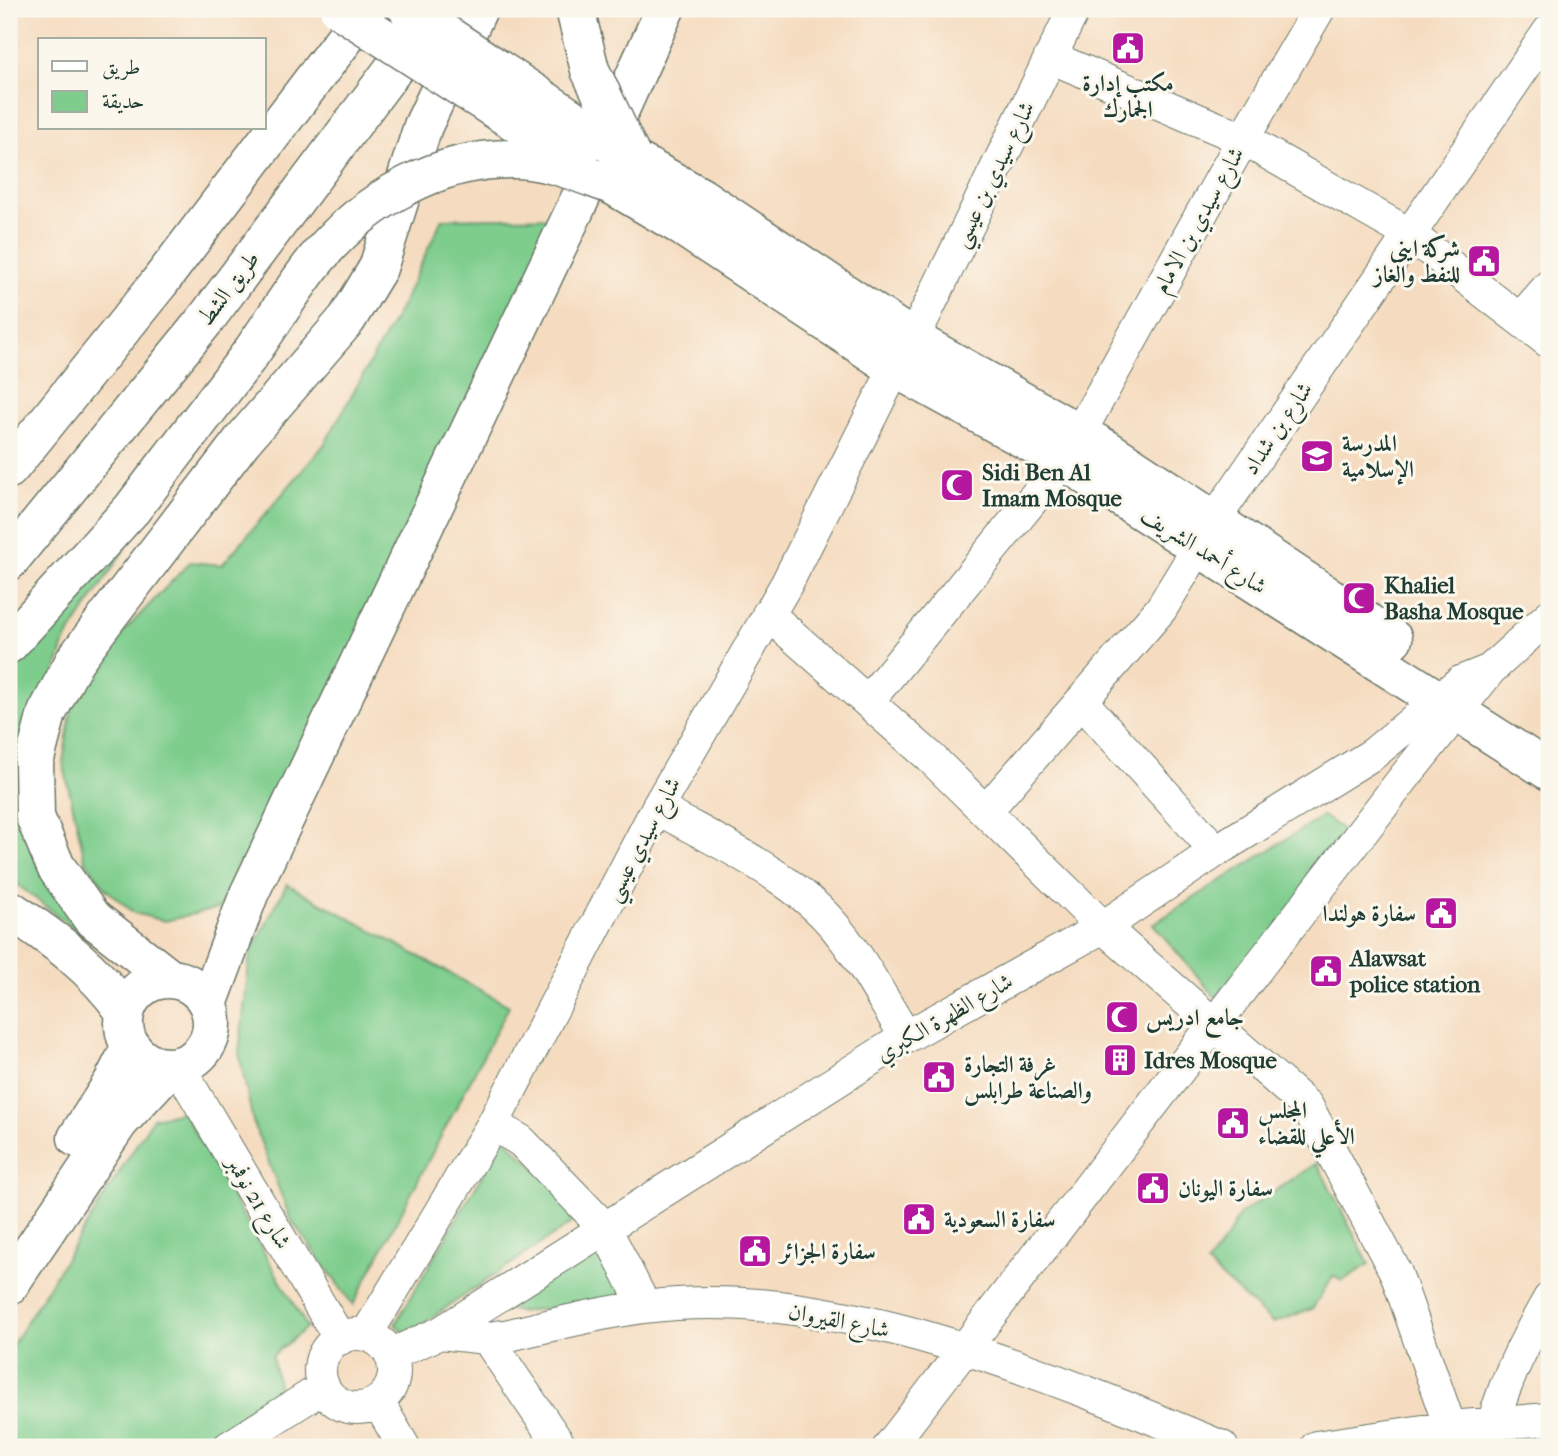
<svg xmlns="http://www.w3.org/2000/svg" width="1558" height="1456" viewBox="0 0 1558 1456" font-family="'IM FELL French Canon',Amiri,serif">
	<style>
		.green { fill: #7ecd8d; stroke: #4e8560; stroke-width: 2 }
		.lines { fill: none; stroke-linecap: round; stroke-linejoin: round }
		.minor-casing { stroke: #6a7565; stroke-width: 34 }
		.major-casing { stroke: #6a7565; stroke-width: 41 }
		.highway-casing { stroke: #6a7565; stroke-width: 41 }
		.minor { stroke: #fff; stroke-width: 32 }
		.major { stroke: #fff; stroke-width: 38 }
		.highway { stroke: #fff; stroke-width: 38 }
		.highway-bridge-casing { stroke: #6a7565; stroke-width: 41; stroke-linecap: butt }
		.highway-bridge { stroke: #fff; stroke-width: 38 }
		.labels { text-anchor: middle; stroke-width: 6; stroke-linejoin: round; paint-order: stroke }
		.poi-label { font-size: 23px; font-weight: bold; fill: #1f3d34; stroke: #fbf7ec; text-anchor: start }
		.street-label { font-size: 23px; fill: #1f3d34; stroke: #fbf7ec }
	</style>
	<rect width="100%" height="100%" fill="#fbf7ec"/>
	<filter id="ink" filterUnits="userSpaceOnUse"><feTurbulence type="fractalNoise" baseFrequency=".0143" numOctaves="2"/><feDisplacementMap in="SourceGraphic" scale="14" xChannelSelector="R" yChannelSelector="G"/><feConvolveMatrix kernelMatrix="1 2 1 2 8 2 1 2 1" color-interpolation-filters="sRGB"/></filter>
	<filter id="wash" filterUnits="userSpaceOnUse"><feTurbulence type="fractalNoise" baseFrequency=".00686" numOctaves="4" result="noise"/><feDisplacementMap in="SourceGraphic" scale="28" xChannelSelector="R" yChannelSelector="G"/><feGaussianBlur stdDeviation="1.57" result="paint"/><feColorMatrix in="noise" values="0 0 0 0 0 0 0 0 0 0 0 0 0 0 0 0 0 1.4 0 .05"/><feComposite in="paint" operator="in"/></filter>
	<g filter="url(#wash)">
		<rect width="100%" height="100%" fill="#f5dcc0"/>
		<path class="green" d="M567,217L288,795L219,908L165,921L134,913L106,889L85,860L63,762L73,699L115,641L190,562L222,565L324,445L400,309L442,219Z
			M143,521L65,641L24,773L128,962L94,944L9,878V662Z
			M1323,816L1354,838L1216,998L1153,924Z
			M287,884L509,1006L353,1305L291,1220L253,1122L239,1053L250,954Z
			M183,1112L307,1327L272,1356L280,1394L196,1447H9V1350L153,1118Z
			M504,1138L583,1215L406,1335L395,1324Z
			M1317,1163L1369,1264L1342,1281L1333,1276L1312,1309L1273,1323L1207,1264L1227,1237L1240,1214Z
			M608,1237L634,1295L520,1312L502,1308Z"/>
	</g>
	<g filter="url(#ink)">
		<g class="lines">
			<g class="minor-casing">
				<path id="minor" d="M1050,57L1243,139L1409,234L1549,342
					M1521,318L1549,286
					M768,614L929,756L1103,927L1307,1106L1396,1273L1450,1427
					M869,700L1064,461L1243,139L1319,9
					M1082,702L1216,851
					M657,808C710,838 770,865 815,906C853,940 879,994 906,1037
					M986,811L1161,609L1221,510L1549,31
					M178,1066L340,1339
					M493,1124L521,1141L605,1228L645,1307
					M440,1333L487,1338L505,1336C561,1323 619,1307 677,1304C854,1292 1060,1380 1222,1447
					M320 1371a37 37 0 1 1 74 0a37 37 0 1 1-74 0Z
					M366,1335L493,1124L657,808L787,583L895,368L913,339L1074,9
					M487,1338L561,1447
					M390,1355L440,1333L906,1037L1103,927L1216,851L1373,754L1460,682L1490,670
					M378,1402L404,1447
					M229,1447L324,1387
					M889,1447L1403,779L1490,670L1549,616
					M1316,1447L1450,1427L1549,1419
					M1488,1447C1498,1393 1522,1346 1549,1299"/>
			</g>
			<g class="major-casing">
				<path id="major" d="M124 1023a44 44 0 1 1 88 0a44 44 0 1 1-88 0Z
					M208,1004L249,894L579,201L665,9
					M77,1138L113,1082L131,1047
					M9,1285L119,1122L170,1067"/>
			</g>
			<g class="highway-casing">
				<path id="highway" d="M631,158L701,197L913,339L1108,450L1393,639
					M612,185L678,224L895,368L1064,461L1549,771
					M9,469L159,283L367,9
					M9,561L206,319L425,27
					M9,644L132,509L248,357
					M9,909C54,939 94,967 125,1012
					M169,978L91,917L56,867L35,817L34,763L47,713L75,660L108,616L242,441L347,319L378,268L423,126L478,9"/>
			</g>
			<use href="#minor" class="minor"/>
			<use href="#major" class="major"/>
			<use href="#highway" class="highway"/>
			<g class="highway-bridge-casing">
				<path id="highway-bridge" d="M339,9L579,163
					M408,9L631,158
					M575,9L590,70L631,156
					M248,357C272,324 293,287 319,256C367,199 439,158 514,159C548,159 581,174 612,185"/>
			</g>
			<use href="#highway-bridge" class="highway-bridge"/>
		</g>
	</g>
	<defs>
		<g id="civic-square" transform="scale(1.75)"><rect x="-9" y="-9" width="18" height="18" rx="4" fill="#b5179e" stroke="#fbf7ec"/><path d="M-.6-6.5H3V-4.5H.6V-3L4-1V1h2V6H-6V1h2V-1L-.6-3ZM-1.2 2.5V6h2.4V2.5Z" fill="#fff"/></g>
		<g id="school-square" transform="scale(1.75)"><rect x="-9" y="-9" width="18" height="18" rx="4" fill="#b5179e" stroke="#fbf7ec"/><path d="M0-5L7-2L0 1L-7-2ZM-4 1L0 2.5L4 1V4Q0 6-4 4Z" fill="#fff"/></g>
		<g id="mosque-square" transform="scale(1.75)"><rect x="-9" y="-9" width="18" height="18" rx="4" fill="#b5179e" stroke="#fbf7ec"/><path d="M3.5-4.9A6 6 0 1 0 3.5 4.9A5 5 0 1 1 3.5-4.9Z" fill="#fff"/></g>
		<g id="building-square" transform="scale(1.75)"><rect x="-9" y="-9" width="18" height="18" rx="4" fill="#b5179e" stroke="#fbf7ec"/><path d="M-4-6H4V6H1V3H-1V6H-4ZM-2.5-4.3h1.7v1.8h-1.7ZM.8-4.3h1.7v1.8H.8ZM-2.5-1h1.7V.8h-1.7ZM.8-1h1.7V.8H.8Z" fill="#fff"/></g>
	</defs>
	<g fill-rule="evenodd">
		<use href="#civic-square" x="1128" y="48"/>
		<use href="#civic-square" x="1484" y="261"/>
		<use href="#school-square" x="1317" y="456"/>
		<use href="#mosque-square" x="957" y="485"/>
		<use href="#mosque-square" x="1359" y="598"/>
		<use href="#civic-square" x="1441" y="913"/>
		<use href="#civic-square" x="1326" y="971"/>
		<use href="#mosque-square" x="1122" y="1017"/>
		<use href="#building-square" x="1120" y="1060"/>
		<use href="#civic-square" x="939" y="1077"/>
		<use href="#civic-square" x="1233" y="1123"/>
		<use href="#civic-square" x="1153" y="1188"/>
		<use href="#civic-square" x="919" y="1219"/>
		<use href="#civic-square" x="755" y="1251"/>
	</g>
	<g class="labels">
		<g class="poi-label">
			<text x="1128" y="91" text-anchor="middle">مكتب إدارة<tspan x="1128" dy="26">الجمارك</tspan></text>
			<text x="1460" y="256" text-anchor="end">شركة ايني<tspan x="1460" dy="26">للنفط والغاز</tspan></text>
			<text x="1342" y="451">المدرسة<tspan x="1342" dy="26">الإسلامية</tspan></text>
			<text x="982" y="480">Sidi Ben Al<tspan x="982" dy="26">Imam Mosque</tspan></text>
			<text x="1384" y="593">Khaliel<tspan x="1384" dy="26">Basha Mosque</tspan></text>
			<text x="1416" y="921" text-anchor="end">سفارة هولندا</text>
			<text x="1350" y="966">Alawsat<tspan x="1350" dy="26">police station</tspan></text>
			<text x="1146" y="1025">جامع ادريس</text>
			<text x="1144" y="1068">Idres Mosque</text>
			<text x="964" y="1072">غرفة التجارة<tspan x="964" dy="26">والصناعة طرابلس</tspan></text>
			<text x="1258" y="1118">المجلس<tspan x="1258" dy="26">الأعلي للقضاء</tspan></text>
			<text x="1178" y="1196">سفارة اليونان</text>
			<text x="944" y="1227">سفارة السعودية</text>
			<text x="780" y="1259">سفارة الجزائر</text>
		</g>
		<g class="street-label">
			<text transform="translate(993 174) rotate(-64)" y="8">شارع سيدي بن عيسي</text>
			<text transform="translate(1198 220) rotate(-61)" y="8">شارع سيدي بن الامام</text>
			<text transform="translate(228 288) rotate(-53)" y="8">طريق الشط</text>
			<text transform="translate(1277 428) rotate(-56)" y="8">شارع بن شداد</text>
			<text transform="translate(1204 550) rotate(32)" y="8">شارع أحمد الشريف</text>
			<text transform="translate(642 839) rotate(-62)" y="8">شارع سيدي عيسي</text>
			<text transform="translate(944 1017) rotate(-30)" y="8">شارع الظهرة الكبري</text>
			<text transform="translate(259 1202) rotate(59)" y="8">شارع 21 نوفمبر</text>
			<text transform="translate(839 1320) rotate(11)" y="8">شارع القيروان</text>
		</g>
	</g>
	<rect width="1558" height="1456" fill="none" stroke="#fbf7ec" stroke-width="35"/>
	<rect x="38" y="38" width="228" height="91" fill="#fbf7ec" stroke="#a3ada2" stroke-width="2"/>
	<rect x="52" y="61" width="35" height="10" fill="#ffffff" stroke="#a3ada2" stroke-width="2"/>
	<text x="102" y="74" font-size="21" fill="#1f3d34">طريق</text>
	<rect x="52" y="91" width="35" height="21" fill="#7ecd8d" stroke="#a3ada2" stroke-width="2"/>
	<text x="102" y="108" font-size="21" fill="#1f3d34">حديقة</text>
</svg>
